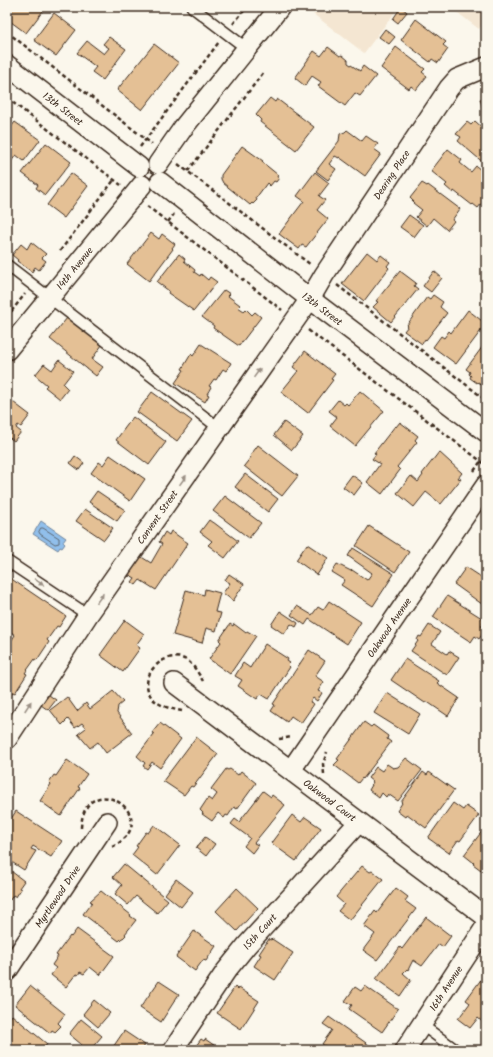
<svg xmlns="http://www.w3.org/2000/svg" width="493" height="1057" viewBox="0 0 493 1057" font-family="Kalam,sans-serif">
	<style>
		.built { fill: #f4e6d2 }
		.water { fill: #91bfeb; stroke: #6f8399 }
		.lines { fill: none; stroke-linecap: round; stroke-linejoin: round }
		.shore { stroke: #5d6670; stroke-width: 1 }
		.building { fill: #e4c095; stroke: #3b2a1e }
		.service-casing { stroke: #3b2a1e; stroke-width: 13 }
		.minor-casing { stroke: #3b2a1e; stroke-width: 22 }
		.path { stroke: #3b2a1e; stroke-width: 2.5; stroke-dasharray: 4 3; stroke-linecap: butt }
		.service { stroke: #fbf7ec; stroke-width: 10 }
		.minor { stroke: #fbf7ec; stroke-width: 19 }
		.oneway { fill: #9b9085 }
		.labels { text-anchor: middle; stroke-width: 3.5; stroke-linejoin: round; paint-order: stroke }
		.street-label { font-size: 10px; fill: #3b2a1e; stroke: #fbf7ec }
	</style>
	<rect width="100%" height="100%" fill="#fbf7ec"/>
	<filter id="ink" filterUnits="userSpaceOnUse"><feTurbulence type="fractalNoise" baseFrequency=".025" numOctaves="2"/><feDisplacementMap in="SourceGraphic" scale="8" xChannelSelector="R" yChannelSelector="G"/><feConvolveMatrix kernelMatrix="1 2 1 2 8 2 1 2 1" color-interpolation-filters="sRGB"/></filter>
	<g filter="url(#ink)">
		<path class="built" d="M311,7H399L364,53L308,10Z
			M450,7H486V19L479,29Z"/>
		<path class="water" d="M41,521L66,538L63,542L65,544L62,548L60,547L58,550L33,534Z"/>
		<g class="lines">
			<path class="shore" d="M41,528H43L59,538V543L55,544L40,534L39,532Z"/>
		</g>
		<path class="building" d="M11,7H46L26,33L7,19V13Z
			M401,7L407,12L398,23L393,19Z
			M54,13L76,30L56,56L34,40Z
			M416,19L446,42L443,45L448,49L438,63L432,59L430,62L401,40Z
			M385,29L395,37L389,44L379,37Z
			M109,37L126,49L103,80L92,72L96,67L77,53L87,41L104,54L109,48L103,44Z
			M154,44L179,63L142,110L117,90Z
			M328,47L340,56L342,55L348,60V63L360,71L363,66L376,76L360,96L355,93L345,106L318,86L321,82L312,76L305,86L295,78L314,51L321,56Z
			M396,47L425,69L422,72L427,76L416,90L411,86L409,89L381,68Z
			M270,98L275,102L277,99L314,127L296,150L260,122L261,120L256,115Z
			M486,98V108L483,109L480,99Z
			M475,121L486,131V165L458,141L461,137L456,134L467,122L471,125Z
			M15,122L40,140L24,161L16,155L7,167V132Z
			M347,130L362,141L366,136L378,144L374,149L381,154L365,176L339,157V158L335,156L329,164L336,169L328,180L316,171L339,141L340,134L345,132Z
			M46,143L71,162L45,195L36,188L38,185L22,173Z
			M242,146L263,161L262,162L278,175L277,177L279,178L276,182L274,181L270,186L267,183L256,198L257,200L253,204L252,203L250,205L223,183L221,179V175Z
			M448,149L462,160L460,163L471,172L476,166L486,174V198L478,208L473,204L472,205L454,191L453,193L445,186L447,184L431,171Z
			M315,172L329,183L319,196L325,200L317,210L328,219L306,247L302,245L299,249L279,234L304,201L297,196Z
			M71,173L88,186L64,218L47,205Z
			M422,183L427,186L428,185L460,209L452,220L454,221L447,230L433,218L427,226L416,217L422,210L413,203L414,202L410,198Z
			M409,215L423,225L414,237L400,227Z
			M151,233L159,239L162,234L175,244L172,248L173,249L149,281L127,264Z
			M31,242L46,254L42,258L46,261L39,270L35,267L32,272L17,261L18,260L12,255L21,244L27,249Z
			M367,252L377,260L381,255L390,262L387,266L389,268L364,301L342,284Z
			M179,254L185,259L184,261L195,270L194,272L200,276L201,274L208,280L210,277L217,282L194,311L168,293L169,291L157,282Z
			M400,271L416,283L414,286L418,289L391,322L373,307L378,302L376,301Z
			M434,271L442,278L431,292L423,286Z
			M224,290L230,294L228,296L240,305L238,307L244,311L246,309L252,315L255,312L261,317L239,346L213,328L214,326L202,317Z
			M433,295L443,302L440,307L447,313L426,340L425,339L422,344L404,331L408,326L407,325L427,297L430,299Z
			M468,310L486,324L456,364L433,347L441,336L444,338L449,331L451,333Z
			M67,318L102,345L92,359L103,367L96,376L50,339Z
			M486,342V384L484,383L483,385L478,382L477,383L470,378L471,376L469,374L470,372L466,369Z
			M201,344L231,363L226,371L223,369L216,380L214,379L209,386L211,387L207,394L209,395L205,402L175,383L184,370L182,369L191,354L193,356Z
			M305,351L335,374L331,379L333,380L308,413L281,392L298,371L293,367Z
			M59,360L73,371L63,384L68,389L60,399L45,387L47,385L35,375L44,364L52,370Z
			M360,391L384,411L355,446L330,426L337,417L329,411L338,400L344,405L346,403L348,405Z
			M152,392L192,421L177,441L137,412Z
			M9,399L30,415L21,427L18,425L16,428L21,432L14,441L7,436V402Z
			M133,417L166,442L149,465L116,440Z
			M284,422L303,436L292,450L274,435Z
			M400,422L418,436L415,440L417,442L397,467L400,470L382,494L367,482L380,464L372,459L376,454L374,453L395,426L396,427Z
			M258,445L298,476L282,496L244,466L251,457L250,456Z
			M439,452L462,473L458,478L461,479L441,504L426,492L414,507L397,493L411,476L418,482L423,475L422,474Z
			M110,455L145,479L130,501L91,473L99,462L103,465Z
			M75,456L84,463L79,470L70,463Z
			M245,474L278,499L268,512L235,487Z
			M352,475L363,483L354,495L343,487Z
			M97,491L125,510L117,521L89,502Z
			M225,496L261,523L249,538L213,511Z
			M85,509L113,528L104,540L76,521Z
			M209,520L213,523V522L238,541L225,558L208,545L212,541L200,532Z
			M369,526L409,552L395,572L356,546Z
			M171,531L188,543L156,590L140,580L136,585L132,582L135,578L130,575L129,577L127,575L140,556L151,563L162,544L159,542L165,532L169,535Z
			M307,544L328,558L317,575L296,560Z
			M353,548L394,574L373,606L341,585L345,580L332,572L337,564L351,571L352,570L367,580L372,573L348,556Z
			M466,567L486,580V607L454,584Z
			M229,574L244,584L233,601L223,593L230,583L225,580Z
			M7,576L66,616L59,627L57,626L47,640L49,642L37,660L35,659L25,673L27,674L15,693L13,692L7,701V647L15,635L7,629Z
			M205,589L220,593L215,612L221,613L216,631L206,628L202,643L173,635L186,590L204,595Z
			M447,596L485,620L481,626L486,629L479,639L475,636L471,642L433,617Z
			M329,601L361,622L347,644L309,619L305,625L291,615L297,606L312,615L318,607L323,610Z
			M280,611L298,623L296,627L291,624L284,634L271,625Z
			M125,620L144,634L136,645L140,648L123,672L100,655Z
			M230,624L233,626L234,624L246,633L247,631L256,636L230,674L209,659L221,642L219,640Z
			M429,625L440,632L432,644L447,654L449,651L459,657L447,675L411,651L418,641L417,640L419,636L421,637Z
			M265,644L288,659L287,661L290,663L288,665L290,667L269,699L261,694L257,699L238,686L242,680L235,676L243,663L250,668Z
			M309,650L325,661L315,676L324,682L318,691L322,693L317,701L313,698L310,702L314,704L301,723L291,716L287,722L271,711L275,705L273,704Z
			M405,659L439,681L437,683L459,698L448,716L426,701L425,703L391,680Z
			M113,691L123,702L118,706L117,713L132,733L106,753L98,742L90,748L78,734L86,728L82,723L75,728L68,719L62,725L50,710L67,697L77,711L86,703L90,709Z
			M387,693L420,714L408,734L374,713Z
			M49,695L56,700L48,710L41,705Z
			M364,722L371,727L373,725L388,736L387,739L391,742L363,779L362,778L358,783L334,765L339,760L337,759Z
			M160,723L181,739L160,768L152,762L147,769L143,766L145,763L137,756L154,734L152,733Z
			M196,737L218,754L193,787L191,786L184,795L163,781Z
			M406,758L422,770L398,801L388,794L386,797L382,793L379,798L369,790L372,785H371L373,782L368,778L376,767L382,771L387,764L393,768L398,767Z
			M67,760L87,774L78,787L80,788L61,816L40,801L51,784L49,782L54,775L56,776Z
			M226,769L228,770L230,769L238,775L241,771L256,783L237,809L234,807L228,816L226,815L224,818L218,813L212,821L202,814L203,813L200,810L208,798L212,801L217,794L211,789Z
			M423,772L427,775L429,772L454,790L426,828L407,814L405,817L397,811L402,803L401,802Z
			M263,791L271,797L272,795L285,805L254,843L258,845L252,853L244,846L250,838L231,824L235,819L239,822Z
			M453,803L463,810L466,806L479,815L460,841L458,840L449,853L428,838Z
			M16,811L62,841L51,857L33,846L31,849L36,851L24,870L7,859V825Z
			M292,815L301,822L305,817L321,828L296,861L271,843Z
			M154,825L180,845L157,875L132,855L138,847L136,846L146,832L148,833Z
			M486,826V863L481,870L473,864L474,863L464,855Z
			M205,837L215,844L206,856L196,848Z
			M124,864L168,900L157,913L136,896L128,905L115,894L122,885L113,877Z
			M362,866L370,872L372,871L383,879L350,920L338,911L344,904L336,897Z
			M7,868L24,881L19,888L21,889L16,897L13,895L10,900L7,898Z
			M176,879L193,892L181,907L165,894Z
			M237,888L258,908L237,931L216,911Z
			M396,888L408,897L405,901L416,909L377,960L363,950L375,934L364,926L375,911L377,913Z
			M101,891L131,915L130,916L136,920L125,934L126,935L123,938H122L119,941L83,914L92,902L90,901Z
			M426,917L451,936L443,947L439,944L422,966L413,960L408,970L407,969L403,973L411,980L400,996L376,979L400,947L402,949Z
			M77,929L114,956L100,975L90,967L84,974L80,972L78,975L76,974L66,987L51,975L56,968L52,965L58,956L56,955L70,936L71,937Z
			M194,931L216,946L206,961L203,960L195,971L176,957Z
			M269,939L271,940L272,939L293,953L275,980L254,966L261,955L259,954Z
			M485,974H486V1025L478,1018L470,1028L458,1019L470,1003L466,1000Z
			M159,981L179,994L161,1022L140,1008Z
			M30,986L65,1014L58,1023L61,1026L55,1032L52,1030L50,1033L15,1005Z
			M365,986L398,1009L382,1032L349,1009L352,1005L345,1001L355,987L361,991Z
			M235,987L238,990L239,988L259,1001L241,1029L217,1013Z
			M94,1000L110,1013L98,1027L83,1014Z
			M12,1015L47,1044L43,1050H11L7,1047V1022Z
			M329,1017L369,1045L366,1050H331L322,1044L332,1030L323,1024Z
			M81,1019L102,1036L90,1050H88L69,1034Z
			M124,1031L145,1045L142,1050H111Z
			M201,1039L204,1041L205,1039L221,1050H193Z"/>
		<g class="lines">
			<g class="service-casing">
				<path id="service" d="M192,7L246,48
					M7,265L219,428
					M7,561L88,615
					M422,1025L456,1050"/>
			</g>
			<g class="minor-casing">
				<g id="minor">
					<path id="s1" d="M7,65L139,167"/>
					<path d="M158,164L183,128L280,7"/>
					<path id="s2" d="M160,182L310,299L486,432"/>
					<path id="s3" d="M7,350L142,185"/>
					<path id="s4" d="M174,683L486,917"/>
					<path id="s5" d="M7,739L88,615L310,299L324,275L449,88L457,79L486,67"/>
					<path id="s6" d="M291,770L486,485"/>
					<path id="s7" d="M7,971L107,822"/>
					<path id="s8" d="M173,1050L226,971L247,945L359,822"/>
					<path id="s9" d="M405,1050L486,926"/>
				</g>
			</g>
			<path class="path" d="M233,24L247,7
				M7,32L152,144
				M7,98L121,185
				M140,147L219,42
				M178,164L311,265
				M188,171L263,73
				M147,206L282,310
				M168,222L174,214
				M60,251L114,180
				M337,285L486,400
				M7,317L25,294
				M308,330L486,465
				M474,471L481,461
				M182,711C172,709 161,707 153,699C134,678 165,646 188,661C194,666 199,674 203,681
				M279,739L292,737
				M324,774L323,764L327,752
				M81,828C84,763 169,818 112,847
				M7,994L10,989
				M384,1050L388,1045"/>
			<use href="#service" class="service"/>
			<use href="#minor" class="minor"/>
		</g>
		<defs><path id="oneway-solid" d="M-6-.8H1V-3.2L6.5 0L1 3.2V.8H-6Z"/></defs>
		<g class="oneway">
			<use href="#oneway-solid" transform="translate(257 373) rotate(-55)"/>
			<use href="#oneway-solid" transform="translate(183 480) rotate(-55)"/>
			<use href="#oneway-solid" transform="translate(39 582) rotate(34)"/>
			<use href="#oneway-solid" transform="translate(100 598) rotate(-55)"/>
			<use href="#oneway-solid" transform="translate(28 706) rotate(-57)"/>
		</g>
	</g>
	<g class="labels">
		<g class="street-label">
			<text dy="4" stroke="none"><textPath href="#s1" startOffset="71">13th Street</textPath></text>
			<text dy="4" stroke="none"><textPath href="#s5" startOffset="683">Dearing Place</textPath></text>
			<text dy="4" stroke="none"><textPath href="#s3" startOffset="106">14th Avenue</textPath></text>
			<text dy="4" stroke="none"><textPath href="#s2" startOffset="206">13th Street</textPath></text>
			<text dy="4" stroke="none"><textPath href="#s5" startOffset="268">Convent Street</textPath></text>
			<text dy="4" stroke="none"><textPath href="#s6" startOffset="173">Oakwood Avenue</textPath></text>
			<text dy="4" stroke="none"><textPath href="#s4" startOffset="195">Oakwood Court</textPath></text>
			<text dy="4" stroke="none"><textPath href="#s7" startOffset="90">Myrtlewood Drive</textPath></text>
			<text dy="4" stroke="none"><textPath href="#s8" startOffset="147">15th Court</textPath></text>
			<text dy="4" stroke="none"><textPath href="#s9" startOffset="74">16th Avenue</textPath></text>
		</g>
	</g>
	<rect width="493" height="1057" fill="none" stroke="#fbf7ec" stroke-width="24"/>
	<rect x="12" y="12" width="469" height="1033" fill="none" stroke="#3b2a1e" stroke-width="1.5" filter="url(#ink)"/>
</svg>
